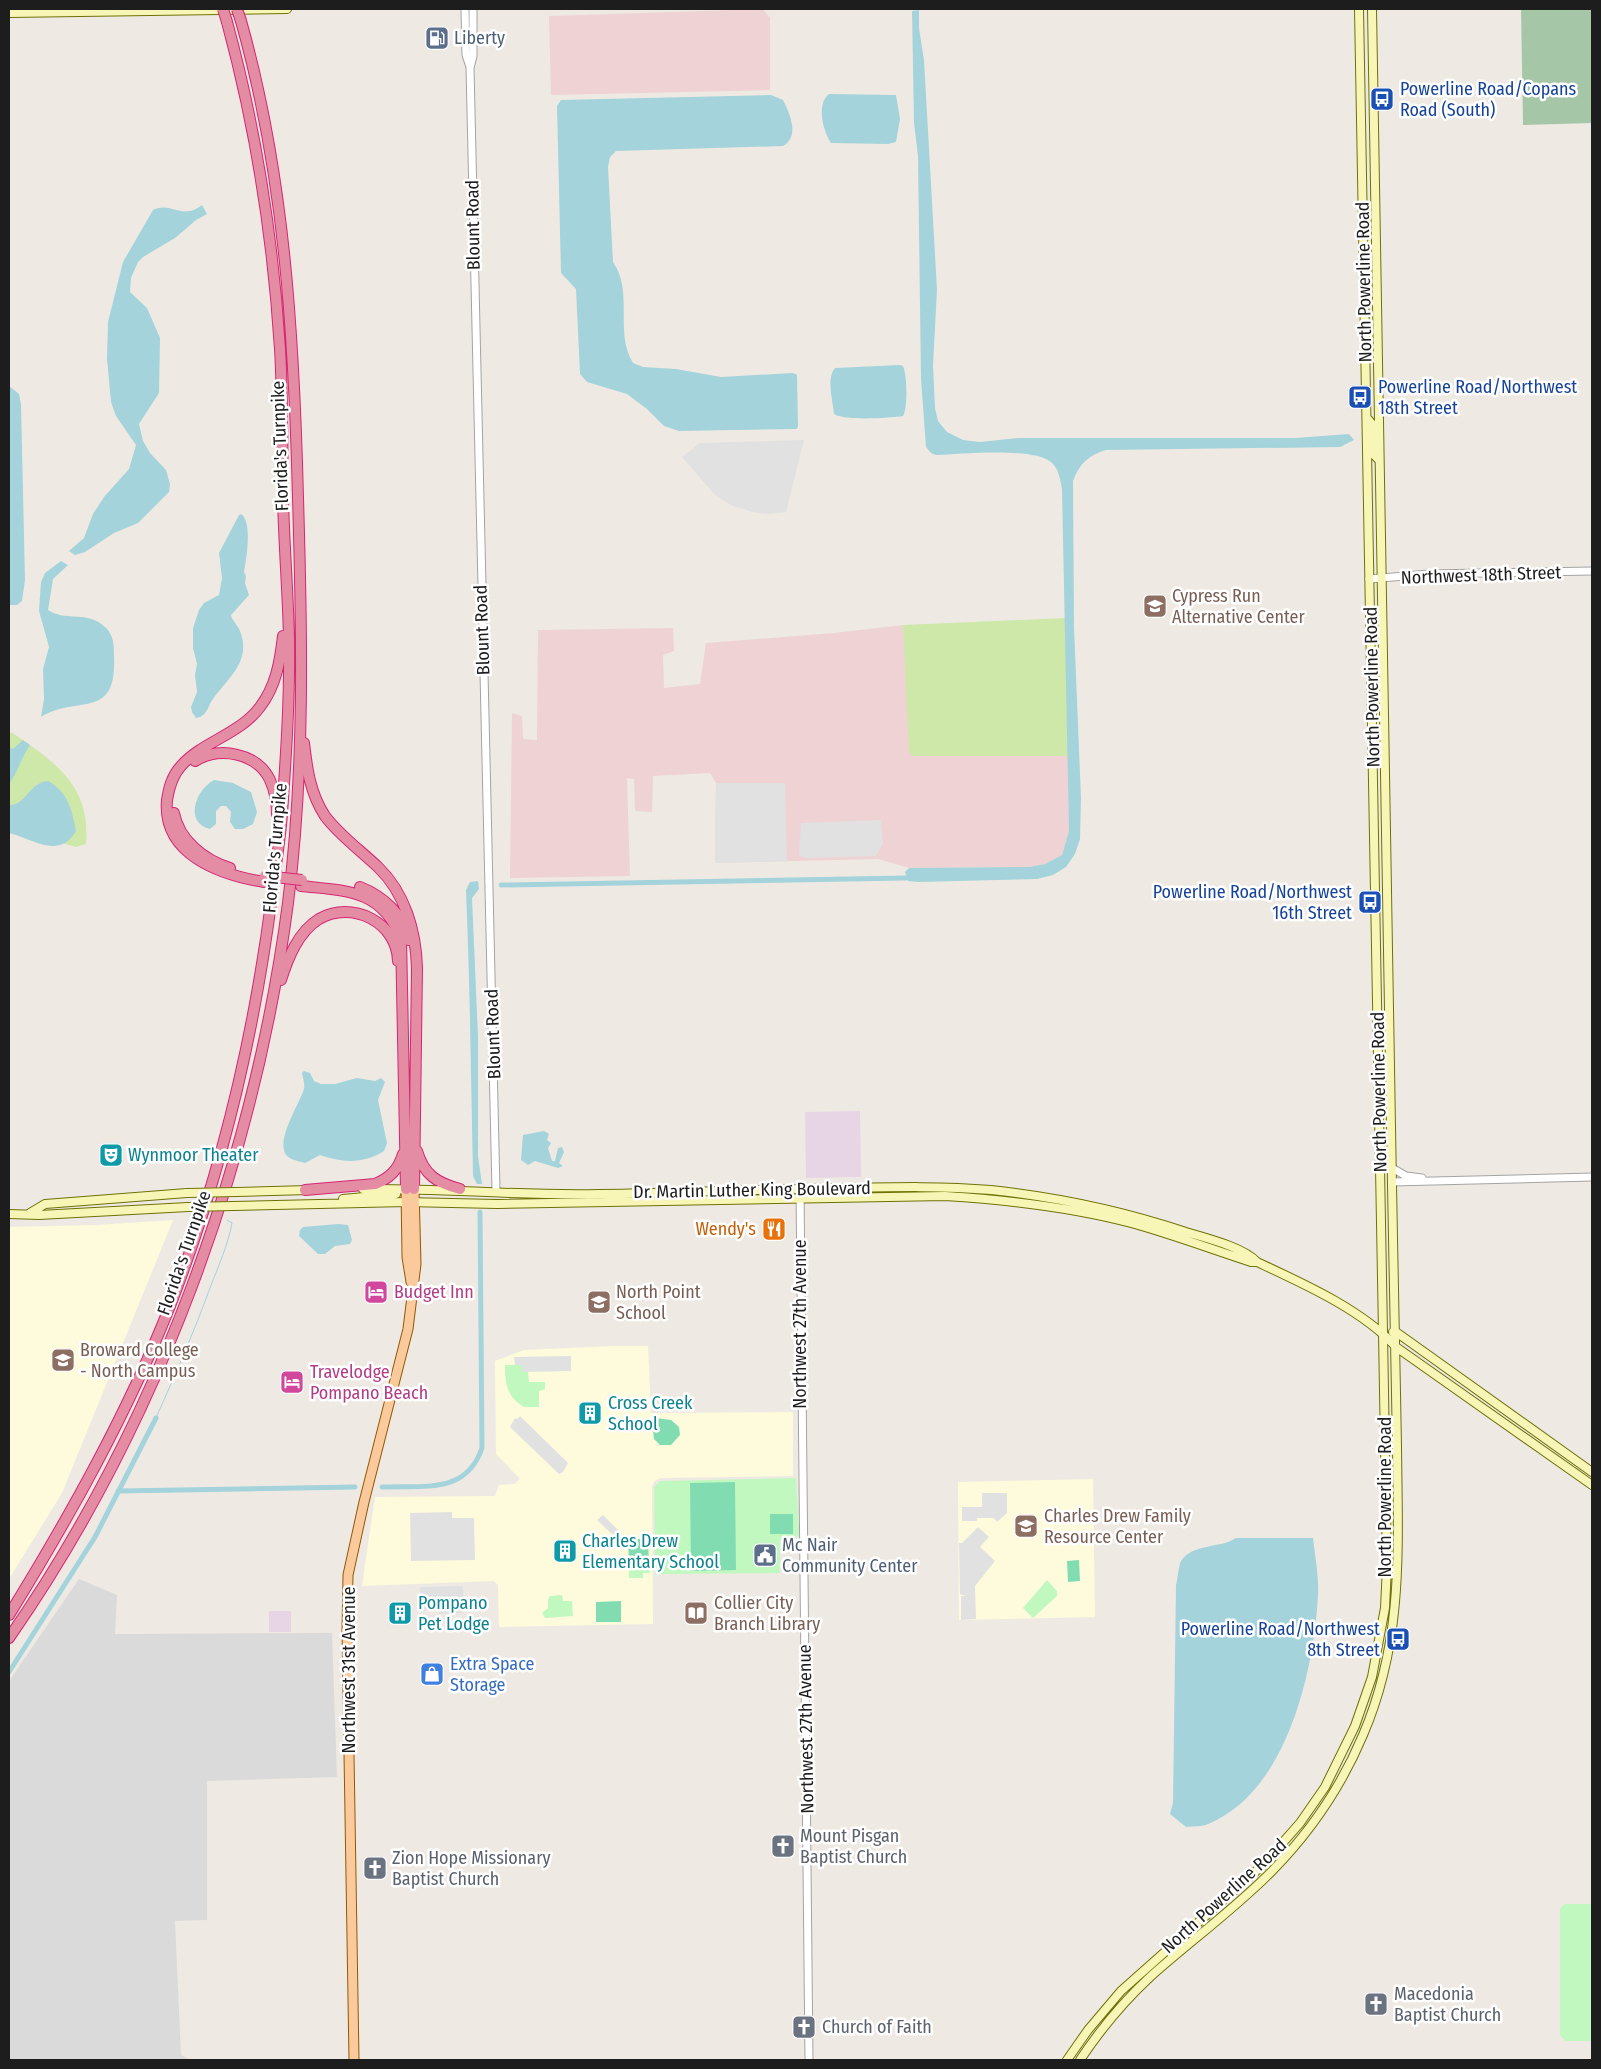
<svg xmlns="http://www.w3.org/2000/svg" width="1601" height="2069" viewBox="0 0 1601 2069" font-family="'Fira Sans Condensed',sans-serif">
	<style>
		.residential { fill: #dbdada }
		.commercial { fill: #efd2d3 }
		.industrial { fill: #e7d5e5 }
		.education { fill: #fefbdc }
		.grass { fill: #cde8a9 }
		.cemetery { fill: #a5c7a7 }
		.park { fill: #c0f8c0 }
		.pitch { fill: #82dcb2 }
		.parking { fill: #e1e1e1 }
		.water { fill: #a4d3db }
		.lines { fill: none; stroke-linecap: round; stroke-linejoin: round }
		.stream { stroke: #a4d3db; stroke-width: 1 }
		.canal { stroke: #a4d3db; stroke-width: 5 }
		.tertiary-casing { stroke: #a4a4a4; stroke-width: 9 }
		.secondary-casing { stroke: #6f7107; stroke-width: 10 }
		.primary-casing { stroke: #935803; stroke-width: 11 }
		.motorway-casing { stroke: #d52771; stroke-width: 12 }
		.tertiary { stroke: #fff; stroke-width: 7 }
		.secondary { stroke: #f8f6b7; stroke-width: 8 }
		.primary { stroke: #faca9c; stroke-width: 9 }
		.motorway { stroke: #e48ca3; stroke-width: 10 }
		.secondary-bridge-casing { stroke: #6f7107; stroke-width: 10; stroke-linecap: butt }
		.motorway-bridge-casing { stroke: #d52771; stroke-width: 12; stroke-linecap: butt }
		.secondary-bridge { stroke: #f8f6b7; stroke-width: 8 }
		.motorway-bridge { stroke: #e48ca3; stroke-width: 10 }
		.labels { text-anchor: middle; stroke-width: 5; stroke-linejoin: round; paint-order: stroke }
		.service-label { font-size: 18px; fill: #4e5e75; stroke: #fff; text-anchor: start }
		.transit-label { font-size: 18px; fill: #164399; stroke: #fff; text-anchor: start }
		.street-label { font-size: 18px; fill: #1d1d1d; stroke: #fff }
		.education-label { font-size: 18px; fill: #785e54; stroke: #fff; text-anchor: start }
		.culture-label { font-size: 18px; fill: #0d838f; stroke: #fff; text-anchor: start }
		.food-label { font-size: 18px; fill: #c56008; stroke: #fff; text-anchor: end }
		.hotel-label { font-size: 18px; fill: #b23c85; stroke: #fff; text-anchor: start }
		.shop-label { font-size: 18px; fill: #366cbe; stroke: #fff; text-anchor: start }
		.worship-label { font-size: 18px; fill: #5b616d; stroke: #fff; text-anchor: start }
	</style>
	<rect width="100%" height="100%" fill="#eeeae3"/>
	<path class="residential" d="M79,1579L117,1595L115,1634L332,1633L337,1777L207,1781V1920L175,1921L181,2055L191,2060H9V1681Z"/>
	<path class="commercial" d="M763,9L770,18V90L551,95L549,16Z
		M903,625L912,756H1068L1069,831L1062,855L1045,864L1029,867L909,868L878,859L715,863L716,783L710,773L653,776L652,812L635,811L634,779L627,778L630,876L510,878L512,713L522,716L523,739L537,740L538,630L673,628L674,651L663,655L664,688L700,684L706,643L834,633Z"/>
	<path class="industrial" d="M860,1111L861,1177L806,1178L805,1112Z
		M269,1611H291V1632H269Z"/>
	<path class="education" d="M173,1220L62,1493L9,1579V1227L97,1225Z
		M614,1346H648L651,1413L793,1412V1476L660,1478L655,1481L652,1486L653,1624L499,1627L498,1585L494,1581L362,1586L375,1497L495,1496L499,1485L514,1484L520,1479L496,1454L495,1361L524,1350Z
		M1093,1479L1095,1617L959,1620L958,1482Z"/>
	<path class="grass" d="M1066,618L1068,756H912L909,751L903,625Z
		M11,732C55,762 91,785 86,844L76,847L9,829V735Z"/>
	<path class="cemetery" d="M1521,9H1592V123L1523,125Z"/>
	<path class="park" d="M505,1365H522V1372H528L529,1382H545V1389L539,1391V1407H524C507,1397 505,1384 505,1365Z
		M796,1478L799,1535L794,1540H780V1573L655,1574L654,1487L660,1481Z
		M629,1566H649L650,1573H643V1578H629Z
		M1047,1580L1057,1591V1596L1033,1618L1023,1608Z
		M562,1595L563,1601H572L573,1616L545,1618L542,1613L548,1608V1599L550,1596Z
		M1564,1904H1592V2041H1565L1560,2035V1909Z"/>
	<path class="pitch" d="M656,1418L671,1420L679,1427L680,1435L671,1445H660L654,1439L652,1423Z
		M735,1482L736,1570L691,1571L690,1483Z
		M770,1514H793V1534H770Z
		M628,1539H648L649,1564H629Z
		M1079,1560L1080,1581L1068,1582L1067,1561Z
		M621,1601V1622H596V1602Z"/>
	<path class="parking" d="M804,440L786,512L767,514L752,512L731,505L715,495L682,457L700,443Z
		M716,783H785L787,861L715,863Z
		M881,820L883,844L876,856L805,858L799,855L801,823Z
		M571,1356V1371L522,1372V1365H515L514,1357Z
		M520,1416L568,1463L563,1472L559,1474L510,1427L515,1418L517,1419Z
		M982,1493H1007V1513L997,1522L994,1518H977V1521H962V1507H982Z
		M452,1512V1518H474L475,1560L411,1561L410,1513Z
		M603,1515L620,1532L615,1537L597,1520Z
		M978,1527L989,1537L980,1547L995,1561L975,1586L976,1619L961,1620V1596H966L960,1594L959,1543H962Z
		M463,1586L464,1613L439,1614V1609L421,1611L420,1587Z"/>
	<path class="water" d="M919,10V28L924,60L937,290L933,365L935,408L938,421L947,432L963,440L980,442L1018,438H1295L1349,434L1354,440L1340,447L1106,450C1089,455 1079,464 1073,481L1074,627L1081,798L1080,839L1075,854L1066,867L1053,875L1037,879L919,882L908,881L905,872L909,868L1029,867L1045,864L1062,855L1069,831L1062,489C1060,479 1059,469 1051,462C1032,447 962,454 936,455L931,453L926,447L921,379L918,156L914,123L912,11Z
		M829,94L896,95L900,119L896,142L888,144L831,143C823,131 816,104 829,94Z
		M771,95L783,100C790,114 800,136 783,146L616,151L610,157L608,167L613,262C634,292 614,332 633,363L643,367L676,369L721,377L793,373L797,375L798,427L796,429L679,431L664,426L647,409L627,394L587,382L580,374L576,289L561,273L557,106L561,100Z
		M202,205L207,214L196,220L175,238L143,257L138,262L131,278L130,292L147,308L160,338L159,393L139,424L143,441L150,453L166,470L170,484L169,492L138,523L114,533L85,552L75,555L69,551L84,538L93,514L104,497L129,469L136,445L116,416L111,402L107,359L108,322L123,262L153,210C171,201 182,221 202,205Z
		M900,365L903,366C907,374 908,408 903,416C890,418 844,421 834,414C833,402 826,378 835,368Z
		M9,386L19,394L21,404L25,580L22,601L17,605H9Z
		M241,514C253,522 246,560 244,572L246,576L245,583L249,595L231,615C232,621 238,625 240,631C252,661 228,678 213,699C207,707 208,716 196,718L192,712L191,707L197,692L195,675L197,664L193,648V628L199,610L204,603L219,595L222,578L219,553L239,515Z
		M61,561L68,565L53,579L48,610C64,621 84,612 100,623C113,632 114,641 114,656C117,722 77,694 41,717L44,699L43,669L49,647L39,611L41,582L45,573Z
		M23,740L30,745C21,758 18,772 9,784V747L13,749Z
		M214,780L233,783L251,792L257,812L253,824L243,829H235L230,822L231,812L226,806H221L216,811V824L210,829C184,823 195,790 214,780Z
		M48,781C68,792 72,810 76,831C59,860 33,839 9,833V805C26,806 28,783 48,781Z
		M478,881L479,889L472,898L478,1036V1156L482,1184H477L473,1176C471,1081 470,986 466,890L470,882Z
		M304,1071L310,1073L314,1081L321,1084H335L357,1078L375,1081L381,1078L385,1082L378,1100L387,1143L384,1151C364,1164 342,1163 320,1155L305,1163C299,1161 291,1160 287,1156C274,1142 300,1103 304,1089C305,1084 303,1078 302,1073Z
		M544,1131L549,1134L547,1140L551,1143L548,1148L552,1161H555L558,1148L562,1147L564,1152L559,1163L563,1166L558,1168L535,1161L528,1165L521,1160L523,1135Z
		M338,1224L348,1225L352,1240L350,1244L335,1246L325,1254H318L299,1236L300,1230L303,1227Z
		M1236,1538H1313C1315,1556 1319,1576 1318,1595C1314,1671 1287,1792 1208,1824C1202,1827 1193,1826 1186,1827L1170,1814L1173,1803L1176,1585C1178,1579 1178,1567 1181,1561C1193,1543 1219,1549 1236,1538Z"/>
	<g class="lines">
		<path class="stream" d="M156,1418C175,1375 194,1332 210,1288C218,1267 228,1245 232,1223L227,1220"/>
		<path class="canal" d="M501,885L906,878
			M382,1487C424,1485 466,1495 482,1448L480,1212
			M118,1491L355,1487
			M9,1672L95,1537L156,1418"/>
		<g class="tertiary-casing">
			<path id="tertiary" d="M465,9L466,55L470,67
				M473,9V56L470,68L496,1191
				M1369,579L1429,574L1592,571
				M1392,1168L1406,1176L1422,1178
				M1392,1182L1592,1177
				M800,1188L809,2060"/>
		</g>
		<g class="secondary-casing">
			<path id="secondary" d="M9,13L287,9
				M1367,418L1373,425V454L1379,460
				M363,1189C442,1188 520,1196 599,1194C683,1193 766,1189 850,1188C897,1187 944,1186 991,1190C1057,1197 1123,1211 1186,1232C1206,1238 1243,1247 1257,1262C1302,1283 1363,1310 1396,1347L1592,1485
				M236,1192L309,1190
				M343,1199L396,1194
				M233,1206L406,1202L497,1204L945,1196C1008,1200 1070,1207 1131,1223C1171,1234 1211,1249 1251,1262H1257
				M30,1213L45,1204L187,1193
				M9,1214L39,1215L188,1207
				M1393,1332H1396L1592,1472
				M1067,2060L1088,2030L1121,1991L1264,1864L1300,1823L1325,1787L1355,1726L1372,1677L1385,1608L1387,1566L1383,1333L1359,9
				M1080,2060C1100,2030 1123,2002 1150,1977C1190,1941 1235,1909 1273,1870C1311,1831 1342,1785 1363,1735C1404,1640 1398,1547 1397,1446C1396,1359 1393,1272 1392,1185C1384,793 1378,401 1372,9"/>
		</g>
		<g class="primary-casing">
			<path id="primary" d="M406,1189L407,1257L411,1282
				M354,2060L347,1631L348,1575L364,1502L408,1329L416,1264L414,1189"/>
		</g>
		<g class="motorway-casing">
			<path id="motorway" d="M304,743C307,769 310,793 325,816C339,835 360,850 378,867C405,893 416,931 417,968L414,1189
				M195,761C220,746 257,753 270,780C275,791 277,804 277,815
				M174,813C179,840 204,860 230,868
				M264,882C221,875 162,855 167,800C169,787 172,776 181,766C203,741 239,735 260,707C276,686 280,662 283,636
				M301,886C347,891 380,889 401,937L406,1189
				M360,887C383,896 404,915 409,940
				M281,980C288,958 298,932 319,919C352,900 397,922 398,961
				M417,1151C424,1175 437,1183 460,1189
				M305,1190L375,1184C390,1178 398,1170 403,1154
				M9,1615C70,1516 127,1414 170,1306C221,1175 254,1035 272,896C275,869 280,841 282,814C286,756 290,697 289,639C288,592 284,545 283,498C282,449 283,399 280,349C273,238 256,129 227,22
				M9,1638C158,1424 254,1161 288,903C305,769 302,633 298,498C294,337 285,177 241,21"/>
		</g>
		<use href="#tertiary" class="tertiary"/>
		<use href="#secondary" class="secondary"/>
		<use href="#primary" class="primary"/>
		<use href="#motorway" class="motorway"/>
		<g class="secondary-bridge-casing">
			<path id="secondary-bridge" d="M187,1193L236,1192
				M188,1207L233,1206"/>
		</g>
		<g class="motorway-bridge-casing">
			<path id="motorway-bridge" d="M223,9L227,22
				M237,9L241,21
				M265,876L302,880"/>
		</g>
		<use href="#secondary-bridge" class="secondary-bridge"/>
		<use href="#motorway-bridge" class="motorway-bridge"/>
	</g>
	<defs>
		<g id="fuel-square" transform="scale(1.25)"><rect x="-9" y="-9" width="18" height="18" rx="4" fill="#5c6f8a" stroke="#fff"/><path d="M-5.5-6h7V0h2V4h1.3V-2.5L3-4.5l.8-.8L6-3V5H2.5V1h-1V6h-7ZM-4.2-4.7v3.2H.2V-4.7Z" fill="#fff"/></g>
		<g id="bus-square" transform="scale(1.25)"><rect x="-9" y="-9" width="18" height="18" rx="4" fill="#1a4fb4" stroke="#fff"/><path d="M-5-6H5V4H4V6H2V4H-2V6H-4V4H-5ZM-3.5-4V0h7V-4ZM-3.5 1.2v1.5H-2V1.2ZM2 1.2v1.5H3.5V1.2Z" fill="#fff"/></g>
		<g id="school-square" transform="scale(1.25)"><rect x="-9" y="-9" width="18" height="18" rx="4" fill="#8d6e63" stroke="#fff"/><path d="M0-5L7-2L0 1L-7-2ZM-4 1L0 2.5L4 1V4Q0 6-4 4Z" fill="#fff"/></g>
		<g id="theatre-square" transform="scale(1.25)"><rect x="-9" y="-9" width="18" height="18" rx="4" fill="#0f9aa8" stroke="#fff"/><path d="M-5-5.5Q0-4 5-5.5V0Q5 5 0 6Q-5 5-5 0ZM-3.3-2.5H-1v1.5H-3.3ZM1-2.5H3.3v1.5H1ZM-2.8 1Q0 5.5 2.8 1Z" fill="#fff"/></g>
		<g id="restaurant-square" transform="scale(1.25)"><rect x="-9" y="-9" width="18" height="18" rx="4" fill="#e8710a" stroke="#fff"/><path d="M-5-6h1v4h1v-4h1v4h1v-4h1v5L-1.5 .5V6h-2V.5L-5-1ZM5-6V6H3V1.5H1.5Q1.5-4 5-6Z" fill="#fff"/></g>
		<g id="hotel-square" transform="scale(1.25)"><rect x="-9" y="-9" width="18" height="18" rx="4" fill="#d1479c" stroke="#fff"/><path d="M-6-4.5h1.5V1H6V5H4.5V3h-9V5H-6ZM-4 0a1.8 1.8 0 1 1 3.6 0ZM.5 0V-2.5h3Q6-2.5 6 0Z" fill="#fff"/></g>
		<g id="university-square" transform="scale(1.25)"><rect x="-9" y="-9" width="18" height="18" rx="4" fill="#8d6e63" stroke="#fff"/><path d="M0-5L7-2L0 1L-7-2ZM-4 1L0 2.5L4 1V4Q0 6-4 4Z" fill="#fff"/></g>
		<g id="building-square" transform="scale(1.25)"><rect x="-9" y="-9" width="18" height="18" rx="4" fill="#0f9aa8" stroke="#fff"/><path d="M-4-6H4V6H1V3H-1V6H-4ZM-2.5-4.3h1.7v1.8h-1.7ZM.8-4.3h1.7v1.8H.8ZM-2.5-1h1.7V.8h-1.7ZM.8-1h1.7V.8H.8Z" fill="#fff"/></g>
		<g id="civic-square" transform="scale(1.25)"><rect x="-9" y="-9" width="18" height="18" rx="4" fill="#5c6f8a" stroke="#fff"/><path d="M-.6-6.5H3V-4.5H.6V-3L4-1V1h2V6H-6V1h2V-1L-.6-3ZM-1.2 2.5V6h2.4V2.5Z" fill="#fff"/></g>
		<g id="library-square" transform="scale(1.25)"><rect x="-9" y="-9" width="18" height="18" rx="4" fill="#8d6e63" stroke="#fff"/><path d="M-6-4Q-3-5.5-.7-3.5V5Q-3 3-6 4ZM6-4Q3-5.5 .7-3.5V5Q3 3 6 4Z" fill="#fff"/></g>
		<g id="shop-square" transform="scale(1.25)"><rect x="-9" y="-9" width="18" height="18" rx="4" fill="#3f7fe0" stroke="#fff"/><path d="M-5-2.5h2.3a2.7 3.5 0 0 1 5.4 0H5L5.5 6h-11ZM-1.5-2.5h3a1.5 2.3 0 0 0-3 0Z" fill="#fff"/></g>
		<g id="church-square" transform="scale(1.25)"><rect x="-9" y="-9" width="18" height="18" rx="4" fill="#6b7280" stroke="#fff"/><path d="M-1.2-6h2.4v3.5h3.3v2.4h-3.3V6h-2.4V-.1h-3.3v-2.4h3.3Z" fill="#fff"/></g>
	</defs>
	<g fill-rule="evenodd">
		<use href="#fuel-square" x="437" y="38"/>
		<use href="#bus-square" x="1382" y="99"/>
		<use href="#bus-square" x="1360" y="397"/>
		<use href="#school-square" x="1155" y="606"/>
		<use href="#bus-square" x="1370" y="902"/>
		<use href="#theatre-square" x="111" y="1155"/>
		<use href="#restaurant-square" x="774" y="1229"/>
		<use href="#hotel-square" x="376" y="1292"/>
		<use href="#school-square" x="599" y="1302"/>
		<use href="#university-square" x="63" y="1360"/>
		<use href="#hotel-square" x="292" y="1382"/>
		<use href="#building-square" x="590" y="1413"/>
		<use href="#school-square" x="1026" y="1526"/>
		<use href="#building-square" x="565" y="1551"/>
		<use href="#civic-square" x="765" y="1555"/>
		<use href="#building-square" x="400" y="1613"/>
		<use href="#library-square" x="696" y="1613"/>
		<use href="#bus-square" x="1398" y="1639"/>
		<use href="#shop-square" x="432" y="1674"/>
		<use href="#church-square" x="783" y="1846"/>
		<use href="#church-square" x="375" y="1868"/>
		<use href="#church-square" x="1376" y="2004"/>
		<use href="#church-square" x="804" y="2027"/>
	</g>
	<g class="labels">
		<g class="service-label">
			<text x="454" y="44">Liberty</text>
			<text x="782" y="1551">Mc Nair<tspan x="782" dy="21">Community Center</tspan></text>
		</g>
		<g class="transit-label">
			<text x="1400" y="95">Powerline Road/Copans<tspan x="1400" dy="21">Road (South)</tspan></text>
			<text x="1378" y="393">Powerline Road/Northwest<tspan x="1378" dy="21">18th Street</tspan></text>
			<text x="1352" y="898" text-anchor="end">Powerline Road/Northwest<tspan x="1352" dy="21">16th Street</tspan></text>
			<text x="1380" y="1635" text-anchor="end">Powerline Road/Northwest<tspan x="1380" dy="21">8th Street</tspan></text>
		</g>
		<g class="street-label">
			<text transform="translate(473 225) rotate(-91)" y="6">Blount Road</text>
			<text transform="translate(1364 282) rotate(-91)" y="6">North Powerline Road</text>
			<text transform="translate(280 446) rotate(-92)" y="6">Florida's Turnpike</text>
			<text transform="translate(1481 575) rotate(-2)" y="6">Northwest 18th Street</text>
			<text transform="translate(482 630) rotate(-92)" y="6">Blount Road</text>
			<text transform="translate(1372 687) rotate(-91)" y="6">North Powerline Road</text>
			<text transform="translate(275 848) rotate(-85)" y="6">Florida's Turnpike</text>
			<text transform="translate(493 1034) rotate(-92)" y="6">Blount Road</text>
			<text transform="translate(1379 1092) rotate(-91)" y="6">North Powerline Road</text>
			<text transform="translate(752 1190) rotate(-1)" y="6">Dr. Martin Luther King Boulevard</text>
			<text transform="translate(184 1253) rotate(-71)" y="6">Florida's Turnpike</text>
			<text transform="translate(800 1324) rotate(-90)" y="6">Northwest 27th Avenue</text>
			<text transform="translate(1385 1497) rotate(-90)" y="6">North Powerline Road</text>
			<text transform="translate(349 1670) rotate(-90)" y="6">Northwest 31st Avenue</text>
			<text transform="translate(806 1729) rotate(-91)" y="6">Northwest 27th Avenue</text>
			<text transform="translate(1224 1896) rotate(-42)" y="6">North Powerline Road</text>
		</g>
		<g class="education-label">
			<text x="1172" y="602">Cypress Run<tspan x="1172" dy="21">Alternative Center</tspan></text>
			<text x="616" y="1298">North Point<tspan x="616" dy="21">School</tspan></text>
			<text x="80" y="1356">Broward College<tspan x="80" dy="21">- North Campus</tspan></text>
			<text x="1044" y="1522">Charles Drew Family<tspan x="1044" dy="21">Resource Center</tspan></text>
			<text x="714" y="1609">Collier City<tspan x="714" dy="21">Branch Library</tspan></text>
		</g>
		<g class="culture-label">
			<text x="128" y="1161">Wynmoor Theater</text>
			<text x="608" y="1409">Cross Creek<tspan x="608" dy="21">School</tspan></text>
			<text x="582" y="1547">Charles Drew<tspan x="582" dy="21">Elementary School</tspan></text>
			<text x="418" y="1609">Pompano<tspan x="418" dy="21">Pet Lodge</tspan></text>
		</g>
		<g class="food-label">
			<text x="756" y="1235">Wendy's</text>
		</g>
		<g class="hotel-label">
			<text x="394" y="1298">Budget Inn</text>
			<text x="310" y="1378">Travelodge<tspan x="310" dy="21">Pompano Beach</tspan></text>
		</g>
		<g class="shop-label">
			<text x="450" y="1670">Extra Space<tspan x="450" dy="21">Storage</tspan></text>
		</g>
		<g class="worship-label">
			<text x="800" y="1842">Mount Pisgan<tspan x="800" dy="21">Baptist Church</tspan></text>
			<text x="392" y="1864">Zion Hope Missionary<tspan x="392" dy="21">Baptist Church</tspan></text>
			<text x="1394" y="2000">Macedonia<tspan x="1394" dy="21">Baptist Church</tspan></text>
			<text x="822" y="2033">Church of Faith</text>
		</g>
	</g>
	<rect width="1601" height="2069" fill="none" stroke="#1d1d1d" stroke-width="20"/>
</svg>
